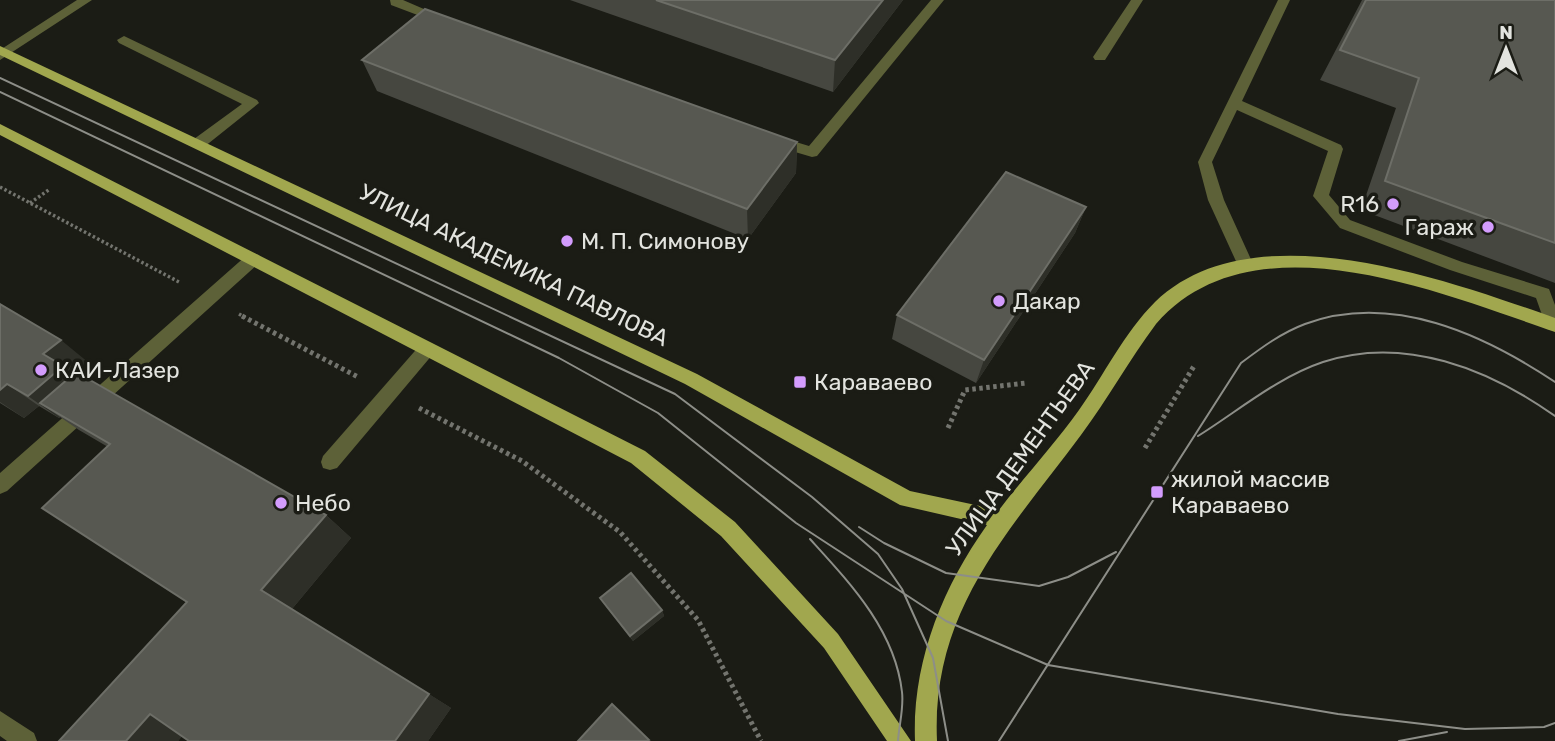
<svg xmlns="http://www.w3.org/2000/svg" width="1555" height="741" viewBox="0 0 1555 741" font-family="Rubik,sans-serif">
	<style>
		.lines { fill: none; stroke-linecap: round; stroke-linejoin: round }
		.path-far1 { stroke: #73746e; stroke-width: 3.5; stroke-dasharray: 2.5 2.5; stroke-linecap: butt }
		.path { stroke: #73746e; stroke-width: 5; stroke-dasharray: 3.5 3.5; stroke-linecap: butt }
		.minor { fill: #5d6138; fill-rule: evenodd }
		.major { fill: #a1a74e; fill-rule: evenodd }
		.tram { stroke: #8d8e88; stroke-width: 2 }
		.wall { fill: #464740 }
		.shaded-wall { fill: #2e2f28 }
		.building { fill: #575851; stroke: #6d6e67; stroke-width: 2 }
		.poi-dot { fill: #d39cfd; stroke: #1b1c15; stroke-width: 2.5 }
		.labels { text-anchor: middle; stroke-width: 7; stroke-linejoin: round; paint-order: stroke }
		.poi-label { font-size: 23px; fill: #e3e4df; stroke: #1b1c15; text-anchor: start }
		.street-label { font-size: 23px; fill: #e3e4df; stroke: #1b1c15 }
	</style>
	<rect width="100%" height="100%" fill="#1b1c15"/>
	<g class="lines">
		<path class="path-far1" d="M0,187L179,282
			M30,203L50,189
			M239,314L246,318"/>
		<path class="path" d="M242,316L358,377
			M419,408L522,461L620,532L698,620L761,741
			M948,428L965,390L1026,383
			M1145,448L1194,366"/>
		<path class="minor" d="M77,0H92L0,60V50Z
			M390,0H403L447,19L446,22H436L391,5Z
			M931,0H944L817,156L812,157L768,144L766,140L773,135L809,146Z
			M1131,0H1143L1105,60H1095L1093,57Z
			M1278,0H1290L1242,101L1341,145L1343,149L1329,195L1350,220L1462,262L1549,289L1555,305V330L1547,329L1536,298L1450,270L1340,228L1313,196L1328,151L1237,110L1212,162L1224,200L1254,266L1252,270H1240L1208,200L1198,162Z
			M124,36L257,100L259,103L204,147H194V139L242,104L119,43L117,40Z
			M253,253L259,255L261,259L259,263L7,491L0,494V473L247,255Z
			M427,342L433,344L436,349L433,354L337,468L330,470L323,468L321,462L323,456L421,344Z
			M0,711L34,733L37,741H7L0,736Z"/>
		<path class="major" d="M0,46L697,374L910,491L999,510C1025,476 1054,445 1079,410C1104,375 1124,333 1155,302C1252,208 1447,280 1555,318V332C1441,293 1252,213 1156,324C1129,360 1108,399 1081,435C1009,532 931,610 937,741H915C912,663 942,588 987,525L900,505L685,384L0,55Z
			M0,124L645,451L735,522L838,634L911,741H887L824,648L721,536L631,463L0,135Z"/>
		<path class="tram" d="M0,78L675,394L812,497L878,554L902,589L933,658L948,741
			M0,92L559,358L658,413L796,523L946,621L1048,665L1338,714L1465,729L1544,727L1555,723
			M1198,436C1238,411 1278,377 1323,362C1404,335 1489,369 1555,416
			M859,527L884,543L946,573L1039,586L1068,577L1116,552
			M810,539C850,583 895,630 902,692C904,708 899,725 898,741
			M999,741L1241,363C1261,348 1281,333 1305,324C1392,292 1483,334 1555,382
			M1399,741L1447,732"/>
	</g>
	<path class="wall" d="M570,0H903L833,92Z
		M1362,0H1555V283L1361,210L1396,108L1320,80Z
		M362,60L797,142L796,173L748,239L377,91Z
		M1086,207L1075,233L976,383L892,339L897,315Z
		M0,304L89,363L78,373L326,515L351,538L292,609L451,708L428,741H189L182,736L178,741H59L187,602L108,447L79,430L60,417L59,418L39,406L24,418L0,403Z
		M600,598L662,610L664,616L633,641L604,604Z"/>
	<path class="shaded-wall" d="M883,0H903L833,92L835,60Z
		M797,142L796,173L748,239L747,209Z
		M1086,207L1075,233L976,383L984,360Z
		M61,340L89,363L40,403L60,417L59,418L28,396L43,354Z
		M7,384L39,406L24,418L0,402V390Z
		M326,515L351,538L292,609L261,590Z
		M662,610L664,616L633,641L630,636Z
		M429,694L451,708L428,741H395Z
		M150,714L190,727L178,741H126Z"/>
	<path class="building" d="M656,0H883L835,60Z
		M1366,0H1555V243L1385,181L1419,78L1340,50Z
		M425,9L797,142L747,209L362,60Z
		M1006,172L1086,207L984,360L897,315Z
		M0,304L61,340L43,354L63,366L28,396L7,384L0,390Z
		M76,372L326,515L261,590L429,694L395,741H189L150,714L126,741H59L187,602L42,508L110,444L40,403Z
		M631,573L662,610L630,636L600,598Z
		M612,704L649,740L647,741H578Z"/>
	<g class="poi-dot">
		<circle cx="1393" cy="204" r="7"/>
		<circle cx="1488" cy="227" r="7"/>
		<circle cx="567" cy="241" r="7"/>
		<circle cx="999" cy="301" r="7"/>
		<circle cx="41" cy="370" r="7"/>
		<rect x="793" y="375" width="14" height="14" rx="3.5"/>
		<rect x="1150" y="485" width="14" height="14" rx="3.5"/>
		<circle cx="281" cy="503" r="7"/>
	</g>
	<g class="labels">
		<g class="poi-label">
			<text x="1379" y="212" text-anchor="end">R16</text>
			<text x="1474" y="235" text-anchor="end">Гараж</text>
			<text x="581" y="249">М. П. Симонову</text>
			<text x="1013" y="309">Дакар</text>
			<text x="55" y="378">КАИ-Лазер</text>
			<text x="814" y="390">Караваево</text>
			<text x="1171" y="487">жилой массив<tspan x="1171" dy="26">Караваево</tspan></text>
			<text x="295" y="511">Небо</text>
		</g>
		<g class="street-label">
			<text transform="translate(514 265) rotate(26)" y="8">УЛИЦА АКАДЕМИКА ПАВЛОВА</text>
			<text transform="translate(1020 458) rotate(-54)" y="8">УЛИЦА ДЕМЕНТЬЕВА</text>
		</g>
	</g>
	<g transform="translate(1506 49)" stroke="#1b1c15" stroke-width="5" paint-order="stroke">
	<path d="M0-5L12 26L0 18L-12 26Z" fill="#e3e4df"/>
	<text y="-10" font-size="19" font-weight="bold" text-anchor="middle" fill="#e3e4df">N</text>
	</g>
</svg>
